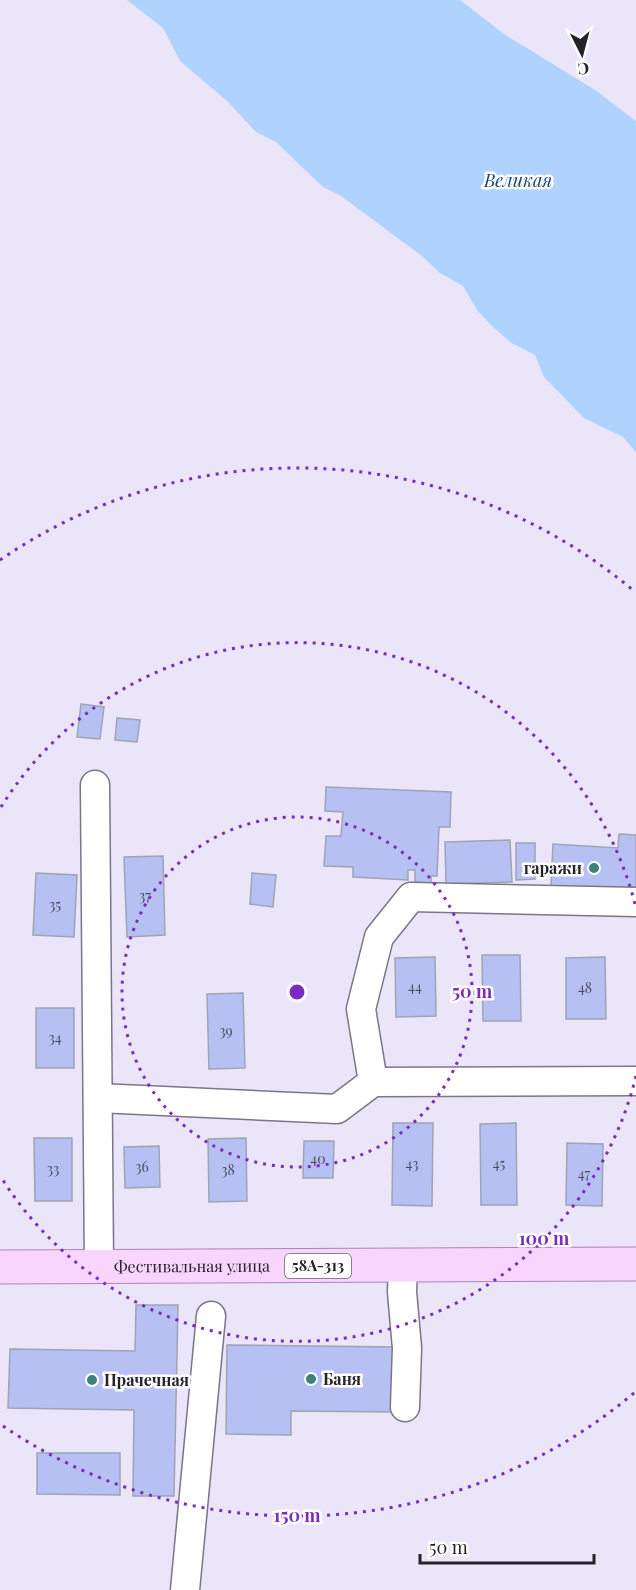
<svg xmlns="http://www.w3.org/2000/svg" width="636" height="1590" viewBox="0 0 636 1590" font-family="'Playfair Display',serif">
	<style>
		.water { fill: #afd2fe }
		.building { fill: #b7c0f3; stroke: #9fa3b6; stroke-width: 1.5 }
		.lines { fill: none; stroke-linecap: round; stroke-linejoin: round }
		.minor-casing { stroke: #7b7687; stroke-width: 31 }
		.major-casing { stroke: #ab84b2; stroke-width: 35 }
		.minor { stroke: #fff; stroke-width: 28 }
		.major { stroke: #f8d5fd; stroke-width: 33 }
		.ring { fill: none; stroke: #7b2cbf; stroke-width: 3; stroke-dasharray: 3 6 }
		.poi-dot { fill: #3b827b; stroke: #fff; stroke-width: 2 }
		.labels { text-anchor: middle; stroke-width: 5; stroke-linejoin: round; paint-order: stroke }
		.number-label { font-size: 14px; fill: #4a4a5c }
		.shield { fill: #fff; stroke: #66656a; stroke-width: 1.5 }
		.shield-label { font-size: 15px; font-weight: bold; fill: #25232a }
		.poi-label { font-size: 16px; font-weight: bold; fill: #25232a; stroke: #fff; text-anchor: start }
		.street-label { font-size: 16px; fill: #25232a; stroke: #fff }
		.water-label { font-size: 18px; font-style: italic; fill: #164478; stroke: #fff }
		.centre { fill: #7b2cbf; stroke: #fff; stroke-width: 3 }
		.ring-label { font-size: 18px; text-anchor: middle; font-weight: bold; fill: #7b2cbf; stroke: #fff; stroke-width: 5; stroke-linejoin: round; paint-order: stroke }
	</style>
	<rect width="100%" height="100%" fill="#ebe5f9"/>
	<path class="water" d="M127,0H460L504,34L595,90L636,121V452L623,437L584,418L544,377L535,355L510,342L491,325L477,310L463,286L440,273L422,256L341,196L323,187L276,142L256,132L227,101L180,61L163,28Z"/>
	<path class="building" d="M81,704L104,707L100,739L77,737Z
		M117,718L140,720L137,742L115,740Z
		M326,787L451,792L450,827H439L437,876H431V883L415,882V870H408V880L353,877V867L324,866L326,836H341L343,812L325,811Z
		M619,834L636,835V887H551L553,844L618,848Z
		M510,840L512,882L446,884L445,842Z
		M516,843H535V879L516,880Z
		M163,856L165,935L127,937L124,857Z
		M36,873L77,875L74,937L33,935Z
		M252,873L276,875L273,907L250,904Z
		M482,955H520L521,1021H483Z
		M435,957L436,1016L396,1017L395,958Z
		M605,957L606,1019H566V958Z
		M243,993L245,1068L209,1069L207,994Z
		M36,1008H74V1068H36Z
		M393,1123H433L432,1206L392,1205Z
		M516,1123L517,1205H481L480,1124Z
		M34,1138H72V1201H35Z
		M246,1138L247,1201L209,1202L208,1139Z
		M304,1141H334L333,1178H303Z
		M567,1143L603,1144L602,1206L566,1205Z
		M159,1146L160,1187L125,1188L124,1147Z
		M136,1305H178L174,1496H133L134,1410L8,1408L10,1349L135,1351Z
		M227,1345L396,1347L395,1412L291,1411V1435L226,1434Z
		M37,1453H120V1495L37,1494Z"/>
	<g class="lines">
		<g class="minor-casing">
			<path id="minor" d="M95,785L99,1267
				M373,1082L361,1009L379,937L411,897L636,902
				M98,1098L337,1109L373,1082L636,1081
				M403,1265L402,1292L407,1348L405,1407
				M185,1590L211,1316"/>
		</g>
		<g class="major-casing">
			<g id="major">
				<path id="s1" d="M0,1267L636,1264"/>
			</g>
		</g>
		<use href="#minor" class="minor"/>
		<use href="#major" class="major"/>
	</g>
	<g class="ring">
		<circle cx="297" cy="992" r="175"/>
		<path d="M636 1076A349 349 0 0 1 1 1177M1 807A349 349 0 0 1 636 908"/>
		<path d="M634 1393A524 524 0 0 1 0 1424M0 560A524 524 0 0 1 634 591"/>
	</g>
	<g class="poi-dot">
		<circle cx="594" cy="868" r="6"/>
		<circle cx="311" cy="1379" r="6"/>
		<circle cx="92" cy="1380" r="6"/>
	</g>
	<g class="labels">
		<g class="number-label">
			<text x="145" y="901">37</text>
			<text x="55" y="910">35</text>
			<text x="415" y="992">44</text>
			<text x="585" y="993">48</text>
			<text x="226" y="1036">39</text>
			<text x="55" y="1043">34</text>
			<text x="318" y="1164">40</text>
			<text x="412" y="1169">43</text>
			<text x="499" y="1169">45</text>
			<text x="142" y="1172">36</text>
			<text x="53" y="1174">33</text>
			<text x="228" y="1175">38</text>
			<text x="584" y="1179">47</text>
		</g>
		<rect class="shield" x="285" y="1254" width="66" height="24" rx="4.5"/>
		<g class="shield-label">
			<text x="318" y="1271">58А-313</text>
		</g>
		<g class="poi-label">
			<text x="582" y="874" text-anchor="end">гаражи</text>
			<text x="323" y="1385">Баня</text>
			<text x="104" y="1386">Прачечная</text>
		</g>
		<g class="street-label">
			<text dy="6" stroke="none"><textPath href="#s1" startOffset="192">Фестивальная улица</textPath></text>
		</g>
		<g class="water-label">
			<text x="518" y="187">Великая</text>
		</g>
	</g>
	<circle cx="297" cy="992" r="9" class="centre"/>
	<g class="ring-label">
		<text x="472" y="998">50 m</text>
		<text x="544" y="1245">100 m</text>
		<text x="297" y="1522">150 m</text>
	</g>
	<g transform="translate(582 54) rotate(174)" stroke="#ffffff" stroke-width="4.5" paint-order="stroke">
	<path d="M0-4.5L10 22L0 15L-10 22Z" fill="#25232a"/>
	<text y="-9" font-size="16" font-weight="bold" text-anchor="middle" fill="#25232a">С</text>
	</g>
	<path d="M420 1554v9h174v-9" fill="none" stroke="#25232a" stroke-width="3"/>
	<text x="429" y="1554" font-size="18" fill="#25232a" stroke="#ffffff" stroke-width="4.5" paint-order="stroke">50 m</text>
</svg>
